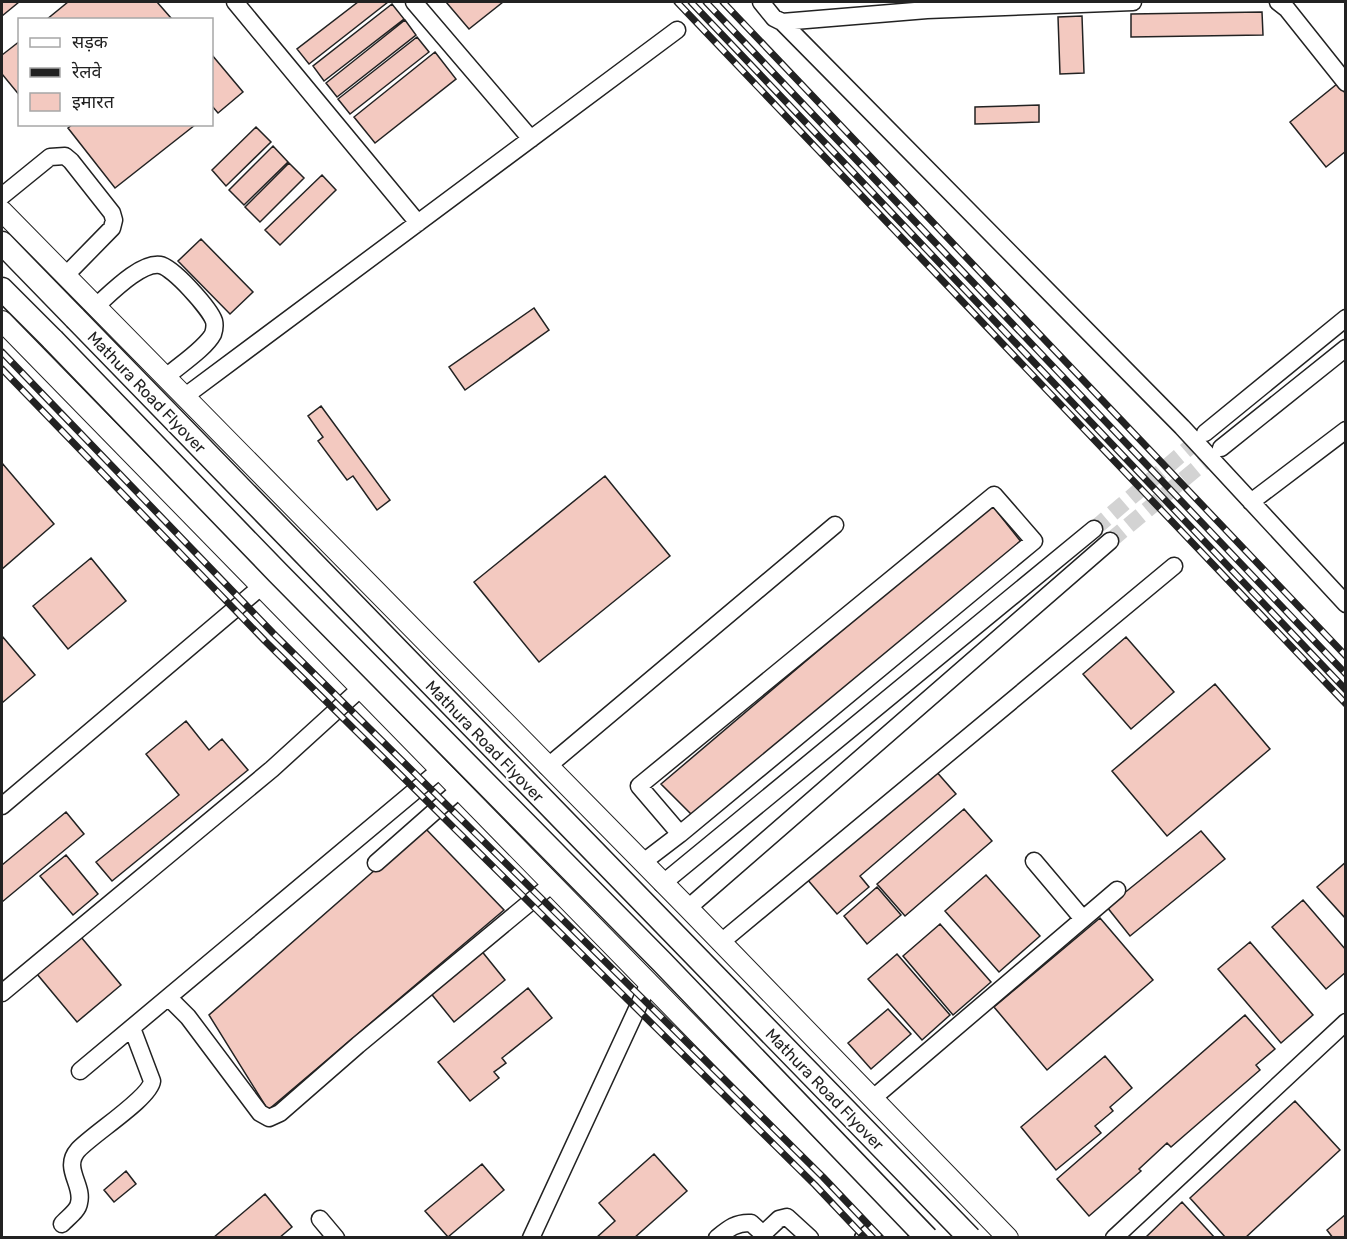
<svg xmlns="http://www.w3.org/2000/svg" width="1347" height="1239" viewBox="0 0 1347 1239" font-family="Rubik,'Noto Sans Devanagari',sans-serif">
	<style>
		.building { fill: #f3c9c0; stroke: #222; stroke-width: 1.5 }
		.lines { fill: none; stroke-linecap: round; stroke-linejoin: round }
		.minor-tunnel { stroke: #d3d3d3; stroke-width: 16; stroke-dasharray: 16 8; stroke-linecap: butt }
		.minor-casing { stroke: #222; stroke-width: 19 }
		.major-casing { stroke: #222; stroke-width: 22 }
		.highway-casing { stroke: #222; stroke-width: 25 }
		.minor { stroke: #fff; stroke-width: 16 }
		.major { stroke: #fff; stroke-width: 20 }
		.highway { stroke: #fff; stroke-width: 22 }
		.rail-casing { stroke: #222; stroke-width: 7 }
		.rail { stroke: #fff; stroke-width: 4.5; stroke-dasharray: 14; stroke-linecap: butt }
		.highway-bridge-casing { stroke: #222; stroke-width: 25; stroke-linecap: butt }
		.highway-bridge { stroke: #fff; stroke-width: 22 }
		.labels { text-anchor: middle; stroke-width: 4.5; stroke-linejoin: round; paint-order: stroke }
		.street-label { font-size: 16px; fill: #222; stroke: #fff }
	</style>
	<rect width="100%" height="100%" fill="#fff"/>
	<path class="building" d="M2,2H19L2,16Z
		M68,2H157L171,18L169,20H46Z
		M358,2H388L309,64L297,49Z
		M446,2H503L469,29Z
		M392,4L404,19L324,81L313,66Z
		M1262,12L1263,35L1131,37V14Z
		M1082,16L1084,73L1060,74L1058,17Z
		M405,20L416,35L337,97L326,83Z
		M417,37L429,52L350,114L338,99Z
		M20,41V96L2,74V55Z
		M435,52L456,79L375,143L354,117Z
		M212,55L243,92L218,113L212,106Z
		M1337,84L1346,94V151L1326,167L1290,122Z
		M1039,105V122L975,124V107Z
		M73,124H194L195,125L115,188L68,128Z
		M256,127L271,142L226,186L212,170Z
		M273,146L288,162L244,205L229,190Z
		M289,163L304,178L260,222L245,207Z
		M322,175L336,190L280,245L265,230Z
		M201,239L253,292L230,314L178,261Z
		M534,308L549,330L465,390L449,367Z
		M321,406L390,500L377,510L353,476L347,480L318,441L323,437L308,416Z
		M2,463L54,524L2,569Z
		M605,476L670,556L539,662L474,582Z
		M991,504L1022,543L693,816L661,784Z
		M91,558L126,601L68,649L33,606Z
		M2,636L35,675L2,703Z
		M1126,637L1174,692L1131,729L1083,674Z
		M1215,684L1270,749L1167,836L1112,771Z
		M186,721L209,750L222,739L248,770L112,881L96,862L179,795L146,754Z
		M935,770L956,794L860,876L869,887L837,914L807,879Z
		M964,809L992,841L905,916L877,884Z
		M66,812L84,834L2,902V865Z
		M424,827L504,910L268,1110L209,1015Z
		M1201,831L1225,859L1130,936L1107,907Z
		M66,855L98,894L73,915L40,876Z
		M1346,862V919L1317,887Z
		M986,875L1040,936L999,972L945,911Z
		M877,887L901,915L867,944L844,916Z
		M1303,900L1346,950V972L1326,989L1272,927Z
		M1100,918L1153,980L1047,1070L994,1007Z
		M940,924L991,982L953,1015L903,956Z
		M81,937L121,985L77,1022L37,974Z
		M1250,942L1313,1015L1281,1043L1218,969Z
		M480,949L505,980L454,1022L429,991Z
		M897,954L950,1015L922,1040L868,979Z
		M528,988L552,1018L502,1058L506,1063L494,1072L499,1078L470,1101L438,1062Z
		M888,1009L911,1034L871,1069L848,1043Z
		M1245,1015L1275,1049L1256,1065L1260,1070L1171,1147L1167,1143L1139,1169L1141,1171L1089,1216L1057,1179Z
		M1105,1056L1132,1088L1110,1107L1113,1111L1095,1126L1101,1133L1056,1170L1021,1127Z
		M1295,1101L1340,1150L1245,1238H1226L1190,1198Z
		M654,1154L687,1191L634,1238H596L615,1221L599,1203Z
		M482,1164L504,1190L448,1237L425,1211Z
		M126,1171L136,1184L114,1202L104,1190Z
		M265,1194L292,1227L279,1238H213Z
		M1182,1202L1215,1238H1145Z
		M1346,1214V1238H1333L1327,1230Z"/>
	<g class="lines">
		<path class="minor-tunnel" d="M1094,529L1205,434
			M1110,541L1221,448"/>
		<g class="minor-casing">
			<path id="minor" d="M235,2L418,223
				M414,2L531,139
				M761,2L774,18L782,22L1182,427L1346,604
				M1278,2L1287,9L1346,83
				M782,22L927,10L1133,2
				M2,196L50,157L65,156L71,161L112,213L114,220L112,228L65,276
				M95,307C109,295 140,262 160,265C173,267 210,309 214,321C215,325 214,331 213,334C205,349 178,366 165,378
				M184,397L677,30
				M1205,433L1346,318
				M1221,448L1346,348
				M1251,502L1346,430
				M547,767L835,525
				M2,806L262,586
				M1034,861L1083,919
				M376,863L460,789
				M642,863L680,834L639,786L994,495L1034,541L680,834
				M662,884L1094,529
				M688,908L1110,541
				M720,943L1174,566
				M2,993L272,769L361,688
				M169,998L188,1017L260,1113L269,1118L280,1113L358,1045L552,884
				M80,1071L441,769
				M872,1099L1117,890
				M320,1219L336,1238
				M62,1224C67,1218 78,1211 79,1203C84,1185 62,1168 78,1150C94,1133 150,1098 152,1081L132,1028
				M531,1238L649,983
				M717,1238C728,1229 736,1222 751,1223L763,1234
				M766,1238L763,1234L779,1219L787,1217L810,1238
				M863,1238L883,1221
				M1114,1238L1346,1022"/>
		</g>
		<g class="major-casing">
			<path id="major" d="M2,211L688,908L1008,1238
				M2,321L898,1238"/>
		</g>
		<g class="highway-casing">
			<path id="highway" d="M2,243L75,318
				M2,289L53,340"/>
		</g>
		<use href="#minor" class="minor"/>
		<use href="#major" class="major"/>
		<use href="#highway" class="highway"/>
		<g class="rail-casing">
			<path id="rail" d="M677,2L1346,704
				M691,2L1346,690
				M706,2L1346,674
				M723,2L1346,656
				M2,352L273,633L823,1177L881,1238
				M2,369L265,641L815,1185L865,1238"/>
		</g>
		<use href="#rail" class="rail"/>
		<g class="highway-bridge-casing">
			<path id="highway-bridge" d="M75,318L970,1238
				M53,340L278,573L662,962L927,1238"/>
		</g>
		<use href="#highway-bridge" class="highway-bridge"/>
	</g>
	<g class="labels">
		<g class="street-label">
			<text transform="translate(147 392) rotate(46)" y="6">Mathura Road Flyover</text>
			<text transform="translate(485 741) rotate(46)" y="6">Mathura Road Flyover</text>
			<text transform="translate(825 1089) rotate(46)" y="6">Mathura Road Flyover</text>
		</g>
	</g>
	<rect width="1347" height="1239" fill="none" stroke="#222222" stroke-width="6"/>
	<rect x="18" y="18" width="195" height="108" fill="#ffffff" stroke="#a7a7a7" stroke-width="1.5"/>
	<rect x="30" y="38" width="30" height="9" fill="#ffffff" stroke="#a7a7a7" stroke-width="1.5"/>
	<text x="72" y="48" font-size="18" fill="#222222">सड़क</text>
	<rect x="30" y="68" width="30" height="9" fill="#222222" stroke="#a7a7a7" stroke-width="1.5"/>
	<text x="72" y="78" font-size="18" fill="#222222">रेलवे</text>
	<rect x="30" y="93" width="30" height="18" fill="#f3c9c0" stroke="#a7a7a7" stroke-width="1.5"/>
	<text x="72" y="108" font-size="18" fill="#222222">इमारत</text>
</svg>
